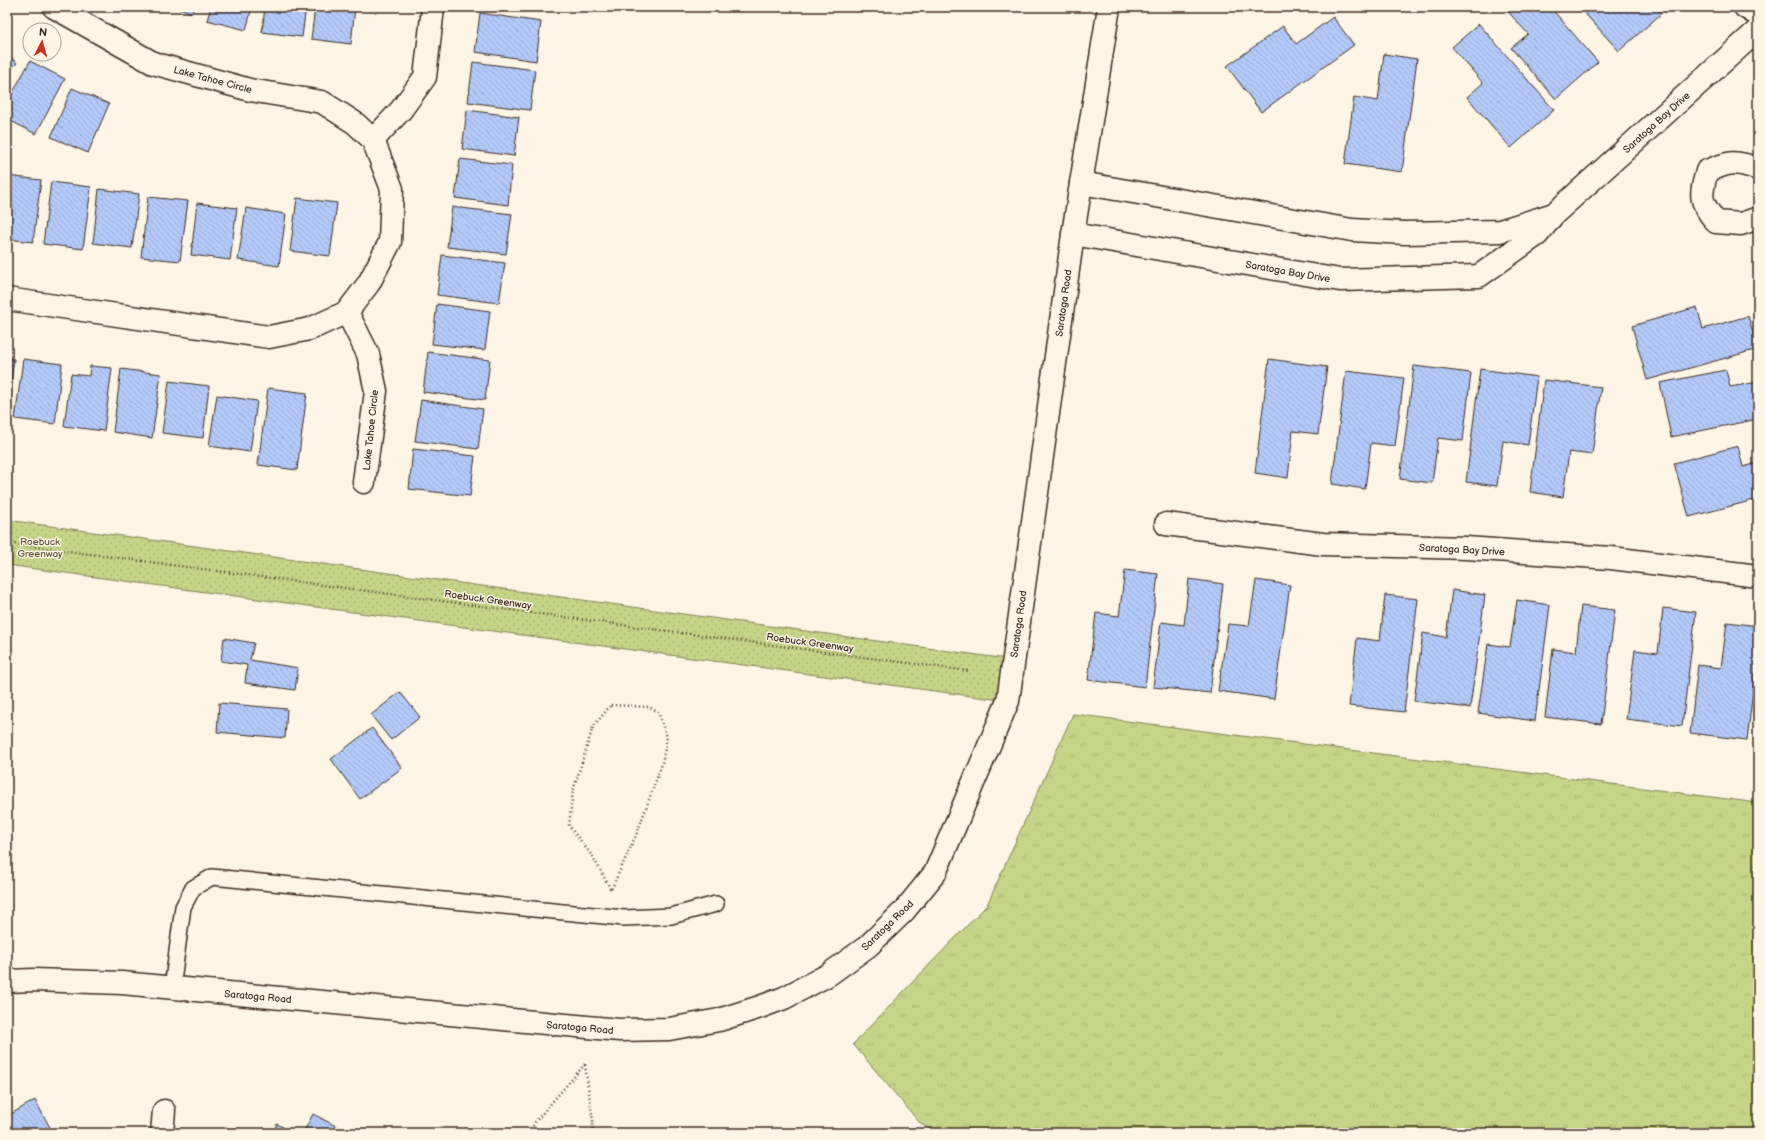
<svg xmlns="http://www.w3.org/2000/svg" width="1765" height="1140" viewBox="0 0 1765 1140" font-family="'Balsamiq Sans',sans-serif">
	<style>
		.grass { fill: url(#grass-tufts); stroke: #807f53 }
		.park { fill: url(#park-dots); stroke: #807f53 }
		.building { fill: url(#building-back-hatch); stroke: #3b2a1e }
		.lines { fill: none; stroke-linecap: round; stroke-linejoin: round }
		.lane-casing { stroke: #3b2a1e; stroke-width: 18 }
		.street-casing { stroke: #3b2a1e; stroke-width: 25 }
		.secondary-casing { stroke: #3b2a1e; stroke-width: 25 }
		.path { stroke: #3b2a1e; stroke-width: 2.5; stroke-dasharray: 1 3; stroke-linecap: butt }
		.lane { stroke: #fcf5e5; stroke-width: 15 }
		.street { stroke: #fcf5e5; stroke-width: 22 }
		.secondary { stroke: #fcf5e5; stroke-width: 22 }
		.labels { text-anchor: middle; stroke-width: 3; stroke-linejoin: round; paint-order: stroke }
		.street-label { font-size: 10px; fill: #3b2a1e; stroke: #fcf5e5 }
		.park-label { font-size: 10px; fill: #5e5438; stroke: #fcf5e5 }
	</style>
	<defs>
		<pattern id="grass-tufts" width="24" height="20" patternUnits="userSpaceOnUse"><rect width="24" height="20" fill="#c6d488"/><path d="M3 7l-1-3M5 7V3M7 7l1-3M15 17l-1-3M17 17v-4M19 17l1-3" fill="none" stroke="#abb675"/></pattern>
		<pattern id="park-dots" width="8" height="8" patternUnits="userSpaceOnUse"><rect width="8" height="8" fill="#c6d488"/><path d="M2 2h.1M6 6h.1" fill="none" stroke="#abb675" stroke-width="1.8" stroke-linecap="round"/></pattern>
		<pattern id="building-back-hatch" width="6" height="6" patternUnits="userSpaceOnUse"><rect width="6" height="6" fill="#b3c9f8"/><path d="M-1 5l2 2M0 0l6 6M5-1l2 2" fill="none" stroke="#9badd4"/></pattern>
	</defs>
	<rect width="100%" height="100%" fill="#fcf5e5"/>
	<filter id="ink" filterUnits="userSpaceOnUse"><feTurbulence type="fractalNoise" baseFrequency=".025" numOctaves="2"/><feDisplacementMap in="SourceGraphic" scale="8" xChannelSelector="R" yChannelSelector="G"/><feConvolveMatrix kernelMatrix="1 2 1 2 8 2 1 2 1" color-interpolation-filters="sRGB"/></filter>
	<g filter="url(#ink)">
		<path class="grass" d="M1073,714L1758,803V1133H935L919,1122L853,1044L987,905Z"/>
		<path class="park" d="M7,520L1014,660L1008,701L7,565Z"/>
		<path class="building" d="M177,7H194L192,13Z
			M211,7H252L246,30L207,20Z
			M265,7H306L302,37L262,32Z
			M315,7H355L351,44L311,39Z
			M1504,7H1550L1598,62L1556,99L1511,48L1528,34Z
			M1579,7H1656L1662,13L1619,51Z
			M480,13L541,22L536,61L475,52Z
			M1333,17L1354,45L1261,112L1227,66L1283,26L1296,44Z
			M1479,24L1554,110L1511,148L1467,97L1483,83L1452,47Z
			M7,54L17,63L7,74Z
			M1384,54L1417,59L1402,172L1345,164L1354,97L1378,101Z
			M30,61L65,79L36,134L7,119V103Z
			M473,62L535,70L530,110L468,102Z
			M72,88L109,104L88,153L51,137Z
			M467,110L519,117L514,156L462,149Z
			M460,159L512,165L508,205L455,198Z
			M7,176L41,180L33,242L7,239Z
			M51,182L91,187L83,249L43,244Z
			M99,189L139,194L132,248L93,243Z
			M148,197L188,201L180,261L141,257Z
			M297,198L337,203L330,256L290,251Z
			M197,203L237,208L230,260L191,255Z
			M452,207L512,214L506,254L447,247Z
			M246,208L286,214L279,266L238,260Z
			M442,255L505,263L499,303L437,295Z
			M437,304L490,311L485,350L432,344Z
			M1697,307L1703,329L1748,316L1758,349L1647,380L1632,326Z
			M428,352L490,360L485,400L423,392Z
			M7,359H14L7,411Z
			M23,359L62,364L55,424L15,419Z
			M1269,359L1327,367L1318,434L1293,431L1288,478L1255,473Z
			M90,366L112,368L104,431L64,426L71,374L89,376Z
			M1414,366L1471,373L1463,441L1438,438L1432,483L1400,479Z
			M121,369L161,374L152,438L113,432Z
			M1480,369L1537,377L1528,445L1503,441L1497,486L1466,482Z
			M1726,370L1730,387L1758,382V419L1671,437L1660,383Z
			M1346,371L1404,378L1395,446L1371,443L1365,489L1332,484Z
			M1544,380L1601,387L1592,455L1569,452L1563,497L1530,492Z
			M169,381L209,386L203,438L162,433Z
			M268,388L307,393L297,470L258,465Z
			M217,395L257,401L250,452L209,446Z
			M421,400L483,409L478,449L415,441Z
			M1738,446L1743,467L1758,463V499L1689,517L1674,463Z
			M413,449L475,456L470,496L409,489Z
			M1125,570L1158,574L1145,687L1088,680L1096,613L1119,616Z
			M1189,579L1223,584L1210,693L1153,687L1161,622L1184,625Z
			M1256,580L1290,585L1274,699L1218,691L1228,624L1249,626Z
			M1452,590L1485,595L1470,708L1414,701L1423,633L1446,637Z
			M1385,595L1418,599L1404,712L1349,706L1357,638L1380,641Z
			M1517,600L1550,605L1535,721L1478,713L1488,644L1510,647Z
			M1581,606L1615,610L1601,724L1545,717L1553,649L1576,652Z
			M1663,608L1696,612L1682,726L1626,719L1635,650L1658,653Z
			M1727,622L1758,626V650L1747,740L1690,733L1698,665L1721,668Z
			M224,638L254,643L250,660L298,668L295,690L245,683L247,665L221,661Z
			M400,692L420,717L391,740L371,715Z
			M219,703L287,709L285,738L217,732Z
			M1758,717V743H1755Z
			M372,728L402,768L360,799L331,759Z
			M35,1100L53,1133H7V1107L11,1114Z
			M313,1114L349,1133H303Z
			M277,1124L294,1133H272Z"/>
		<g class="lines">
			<g class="lane-casing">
				<path id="lane" d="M172,988L183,907L193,888L212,877L624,918L671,916L716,904"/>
			</g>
			<g class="street-casing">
				<path id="street" d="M54,7L153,63L250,90L322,102L355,123L373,140
					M1745,7L1758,15
					M1758,169C1735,160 1729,162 1707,171C1700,196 1699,201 1716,222L1741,224L1758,218
					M1081,183L1352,230L1405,233L1500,231L1554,214
					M1073,234L1340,280L1479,276L1538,234L1554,214L1758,30
					M7,299L269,337L310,329L347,312
					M364,482L376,391L368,354L347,312L369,283L390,242L392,189L373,140L401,110L425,77L433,8
					M1166,524L1323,544L1466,548L1611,558L1758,576
					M162,1133L164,1111"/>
			</g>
			<g class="secondary-casing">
				<path id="secondary" d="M7,981L34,980L122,983L619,1030L669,1029L719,1020L760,1007L784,998L828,975L868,946L904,911L935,873L1008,701L1073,234L1109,7"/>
			</g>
			<path class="path" d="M7,543L968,671
				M611,705L650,707L658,712L667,737L662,764L637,833L611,890L593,857L569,826L573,791L593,727Z
				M585,1065L593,1121V1133
				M529,1133L535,1122L585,1064"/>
			<use href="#lane" class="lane"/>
			<use href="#street" class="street"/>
			<use href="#secondary" class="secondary"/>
		</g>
	</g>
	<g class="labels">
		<g class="street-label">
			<text transform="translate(213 79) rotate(15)" y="4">Lake Tahoe Circle</text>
			<text transform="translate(1656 122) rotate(-42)" y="4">Saratoga Bay Drive</text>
			<text transform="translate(1288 271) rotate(10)" y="4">Saratoga Bay Drive</text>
			<text transform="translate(1063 303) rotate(-82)" y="4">Saratoga Road</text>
			<text transform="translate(370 430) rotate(-84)" y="4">Lake Tahoe Circle</text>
			<text transform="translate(1462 549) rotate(3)" y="4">Saratoga Bay Drive</text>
			<text transform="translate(488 599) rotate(8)" y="4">Roebuck Greenway</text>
			<text transform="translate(1018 624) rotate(-82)" y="4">Saratoga Road</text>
			<text transform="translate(810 642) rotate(8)" y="4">Roebuck Greenway</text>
			<text transform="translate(887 925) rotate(-44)" y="4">Saratoga Road</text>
			<text transform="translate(258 996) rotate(5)" y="4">Saratoga Road</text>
			<text transform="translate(580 1027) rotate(5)" y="4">Saratoga Road</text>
		</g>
		<g class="park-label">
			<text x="40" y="545">Roebuck<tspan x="40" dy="12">Greenway</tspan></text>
		</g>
	</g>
	<rect width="1765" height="1140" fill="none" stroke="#fcf5e5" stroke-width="24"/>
	<rect x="12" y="12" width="1741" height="1116" fill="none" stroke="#3b2a1e" stroke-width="1.5" filter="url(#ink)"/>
	<g transform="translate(42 42) rotate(6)"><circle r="19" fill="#fcf5e5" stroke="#afa495"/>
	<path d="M0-3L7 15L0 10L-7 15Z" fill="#c8321e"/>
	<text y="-6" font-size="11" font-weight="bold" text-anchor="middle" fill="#3b2a1e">N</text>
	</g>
</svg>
